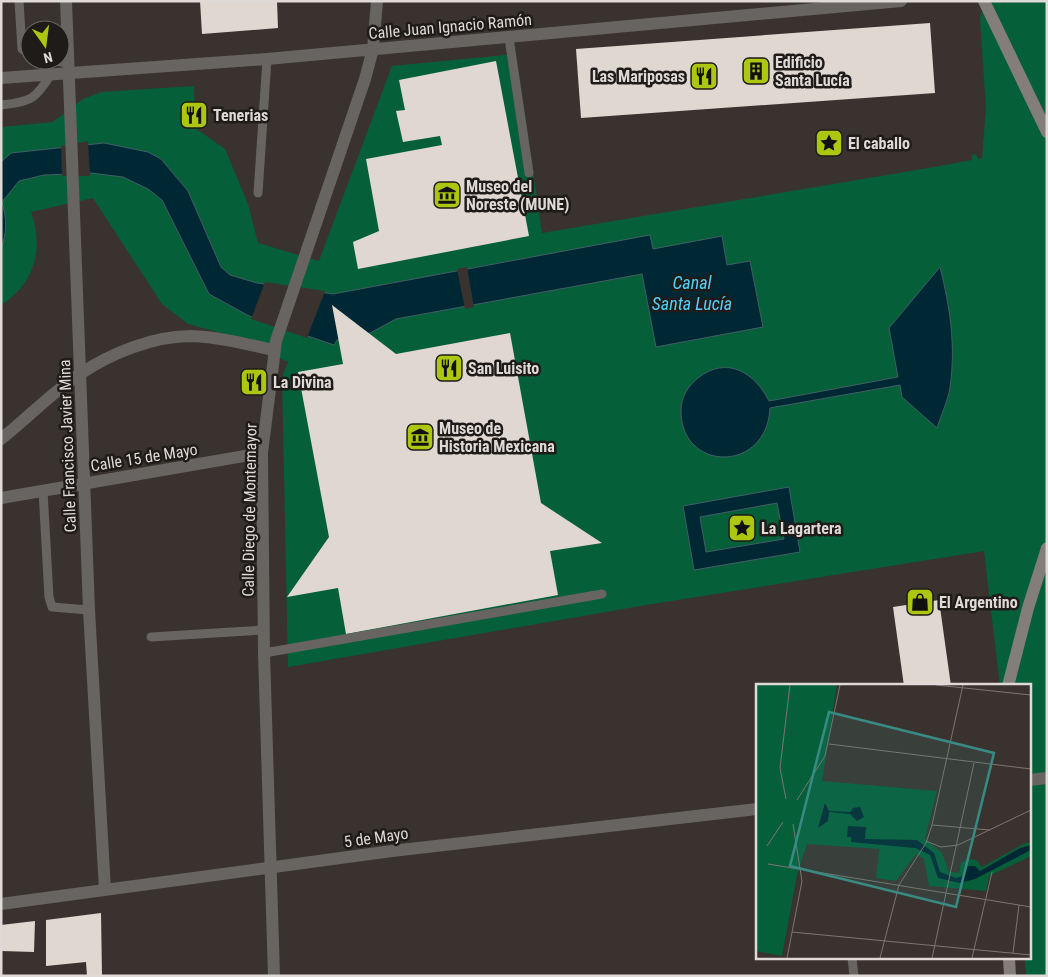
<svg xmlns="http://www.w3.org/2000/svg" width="1048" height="977" viewBox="0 0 1048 977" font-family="'Roboto Condensed',sans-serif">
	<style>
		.green { fill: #05603a }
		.water { fill: #002834; stroke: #435d65; fill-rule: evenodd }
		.pier { fill: #3a322e }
		.building { fill: #e1d7d1 }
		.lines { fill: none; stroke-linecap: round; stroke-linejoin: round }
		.lane { stroke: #676461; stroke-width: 9 }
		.street { stroke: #676461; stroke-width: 12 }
		.secondary { stroke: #847e7a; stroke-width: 12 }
		.labels { text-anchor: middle; stroke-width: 5; stroke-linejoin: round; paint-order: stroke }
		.street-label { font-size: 16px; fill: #dfdad7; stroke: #1e1b19 }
		.poi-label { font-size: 16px; font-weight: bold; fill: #dfdad7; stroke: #1e1b19; text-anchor: start }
		.water-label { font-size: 18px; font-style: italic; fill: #51d1fa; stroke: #1e1b19 }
		.inset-road { fill: none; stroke: #7c7572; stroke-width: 1 }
		.view { fill: #398a83; fill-opacity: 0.15; stroke: #398a83; stroke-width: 2.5 }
		.inset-edge { fill: none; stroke: #dfdad7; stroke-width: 2.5 }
	</style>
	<rect width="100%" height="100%" fill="#3a322e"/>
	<path class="green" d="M984,1H1047V976H1026L1025,958H1029V686H1000L984,551L646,605L288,667L282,377L288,362L232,336L188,324L162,304L93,198L31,212C44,248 35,284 1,305V127L53,122L83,99L101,92L194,86L195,128L225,149L248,204L258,243L319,261L392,66L516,54L542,233L940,166L972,160V155L976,154L978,159L982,158L986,109L980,19Z"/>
	<path class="water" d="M104,143L148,152L161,159L188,191L221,267L230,275L257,283L333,294L650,235L653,249L722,236L727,265L750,261L763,327L656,347L642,274L396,319L370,333L338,339L334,345L249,316L209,294L162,200L148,189L123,177L91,173L44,175L19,181L2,202C7,220 7,232 1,249V162L11,153Z
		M940,267C950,307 956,346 950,387C948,401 941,415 937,428L902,397L900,385L770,408C767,474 680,472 681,410C681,397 688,386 698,378C727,355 755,373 769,401L898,377L889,328Z
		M789,487L800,552L694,570L683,506ZM777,503L784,539L706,552L700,517Z"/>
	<path class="pier" d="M88,141L90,176H62L61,146Z
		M467,267L474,307L465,309L457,269Z
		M265,282L325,291L307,338L251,319Z"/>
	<path class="building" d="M200,1H277L278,28L202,34Z
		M930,23L935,93L581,118L576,49Z
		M496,61L529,236L358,269L353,242L379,231L366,159L442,145L440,136L403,142L396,111L405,110L399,80Z
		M332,305L396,354L510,333L541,503L602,543L550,551L558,595L346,634L338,588L287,597L329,537L298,372L343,364Z
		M939,600L951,686H904L893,607Z
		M101,913L102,976H87L86,962L46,966V920Z
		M35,921L34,952L1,951V925Z"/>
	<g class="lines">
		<path class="lane" d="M19,1L22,49L30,55
			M509,38L529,173
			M52,60L67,63
			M1,105C31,102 36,99 51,74
			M258,193L267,59
			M43,491L49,597L52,607L89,610
			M151,637L263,630
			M264,653L602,594
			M852,958L854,976"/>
		<path class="street" d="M66,1L89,610L105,890
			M1,78L267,59L901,1
			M1,439C28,418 52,392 80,374C111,353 154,336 191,336C219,337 246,344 273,350
			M1,498L262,453
			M1029,780L1047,778
			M1,904L392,851L757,809
			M274,976L264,653L262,453L276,341L365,79L373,49L377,1"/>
		<path class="secondary" d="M984,1L1047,132
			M1008,686L1028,608L1047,548
			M1009,958L1010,976"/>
	</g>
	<defs>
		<g id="building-square" transform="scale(1.4375)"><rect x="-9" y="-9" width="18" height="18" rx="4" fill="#adc60f" stroke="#1e1b19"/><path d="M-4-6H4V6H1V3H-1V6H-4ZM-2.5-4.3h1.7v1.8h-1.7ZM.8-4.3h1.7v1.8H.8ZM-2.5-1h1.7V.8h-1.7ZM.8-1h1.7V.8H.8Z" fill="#111"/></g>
		<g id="restaurant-square" transform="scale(1.4375)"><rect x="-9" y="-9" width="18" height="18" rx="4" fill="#adc60f" stroke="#1e1b19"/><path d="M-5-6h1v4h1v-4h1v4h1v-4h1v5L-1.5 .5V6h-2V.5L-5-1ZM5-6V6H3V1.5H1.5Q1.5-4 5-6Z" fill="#111"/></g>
		<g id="sight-square" transform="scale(1.4375)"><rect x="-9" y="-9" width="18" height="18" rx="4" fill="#adc60f" stroke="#1e1b19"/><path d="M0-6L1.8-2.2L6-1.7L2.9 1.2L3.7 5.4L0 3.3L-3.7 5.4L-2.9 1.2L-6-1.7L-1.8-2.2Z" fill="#111"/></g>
		<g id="museum-square" transform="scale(1.4375)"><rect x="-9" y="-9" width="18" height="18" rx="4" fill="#adc60f" stroke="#1e1b19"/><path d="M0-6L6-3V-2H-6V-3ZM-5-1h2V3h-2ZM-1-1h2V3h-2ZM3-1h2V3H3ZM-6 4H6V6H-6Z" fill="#111"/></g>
		<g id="shop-square" transform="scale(1.4375)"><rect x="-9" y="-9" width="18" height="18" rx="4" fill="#adc60f" stroke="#1e1b19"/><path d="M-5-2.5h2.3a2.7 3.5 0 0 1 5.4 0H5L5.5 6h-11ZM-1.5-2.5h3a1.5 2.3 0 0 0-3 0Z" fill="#111"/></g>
	</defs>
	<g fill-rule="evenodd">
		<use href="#building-square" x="756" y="71"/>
		<use href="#restaurant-square" x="704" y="76"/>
		<use href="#restaurant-square" x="194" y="115"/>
		<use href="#sight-square" x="829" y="143"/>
		<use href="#museum-square" x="447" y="195"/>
		<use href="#restaurant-square" x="449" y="368"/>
		<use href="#restaurant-square" x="254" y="382"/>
		<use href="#museum-square" x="420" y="437"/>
		<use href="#sight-square" x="742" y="528"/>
		<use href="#shop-square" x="920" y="602"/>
	</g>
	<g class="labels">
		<g class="street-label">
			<text transform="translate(450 26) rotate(-5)" y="6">Calle Juan Ignacio Ramón</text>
			<text transform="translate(67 446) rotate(-92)" y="6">Calle Francisco Javier Mina</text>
			<text transform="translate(144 457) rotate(-9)" y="6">Calle 15 de Mayo</text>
			<text transform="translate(249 510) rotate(-89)" y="6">Calle Diego de Montemayor</text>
			<text transform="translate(376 837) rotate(-8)" y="6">5 de Mayo</text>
		</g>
		<g class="poi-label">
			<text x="775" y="68">Edificio<tspan x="775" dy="18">Santa Lucía</tspan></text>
			<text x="685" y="82" text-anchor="end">Las Mariposas</text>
			<text x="213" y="121">Tenerias</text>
			<text x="848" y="149">El caballo</text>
			<text x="466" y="192">Museo del<tspan x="466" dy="18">Noreste (MUNE)</tspan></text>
			<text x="468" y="374">San Luisito</text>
			<text x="273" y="388">La Divina</text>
			<text x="439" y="434">Museo de<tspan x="439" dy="18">Historia Mexicana</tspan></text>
			<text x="761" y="534">La Lagartera</text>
			<text x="939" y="608">El Argentino</text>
		</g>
		<g class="water-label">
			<text x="692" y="289">Canal<tspan x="692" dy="21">Santa Lucía</tspan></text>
		</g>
	</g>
	<g transform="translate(756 684)">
		<rect width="275" height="275" fill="#3a322e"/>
		<path d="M0,1H81L66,97L181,107L169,155L186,169L193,188L203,189L205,179L212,175L220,176L226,183L269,159H275V172L233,192L230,207L173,202L168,175L160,170L140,197L120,194L123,165L51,160L41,191L26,272L0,267Z" fill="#05603a"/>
		<path d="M69,119L73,127L94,128L97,124L104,123L108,133L101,137L94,130L73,128L72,137L62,144ZM92,142L110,143L109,155L161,156L178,169L184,188L200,194L207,192L212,182H219L224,187L264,164L275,161V166L219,195L204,199L182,194L174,171L159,164L95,158V153H91Z" fill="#002834"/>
		<path class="inset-road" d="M180,1L275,11M73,60L275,85M30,115L24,84L34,1M41,116L69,72L84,1M176,141L234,146M170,157L185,163L202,161L275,126M11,162L27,138M12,180L275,223M36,248L275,271M257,269L263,221M31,274L46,197L37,140M124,274L143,201L170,159L176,141L207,1M176,274L218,79M216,274L236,188"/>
		<path class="view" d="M73,28L238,69L200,223L34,182Z"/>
		<rect width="275" height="275" class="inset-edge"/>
	</g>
	<rect width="1048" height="977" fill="none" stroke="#dfdad7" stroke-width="5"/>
	<g transform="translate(45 45) rotate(166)"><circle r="24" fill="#1e1b19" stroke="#6b6765"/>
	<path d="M0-4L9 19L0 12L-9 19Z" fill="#adc60f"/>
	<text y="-8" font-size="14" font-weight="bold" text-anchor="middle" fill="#dfdad7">N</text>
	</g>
</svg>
